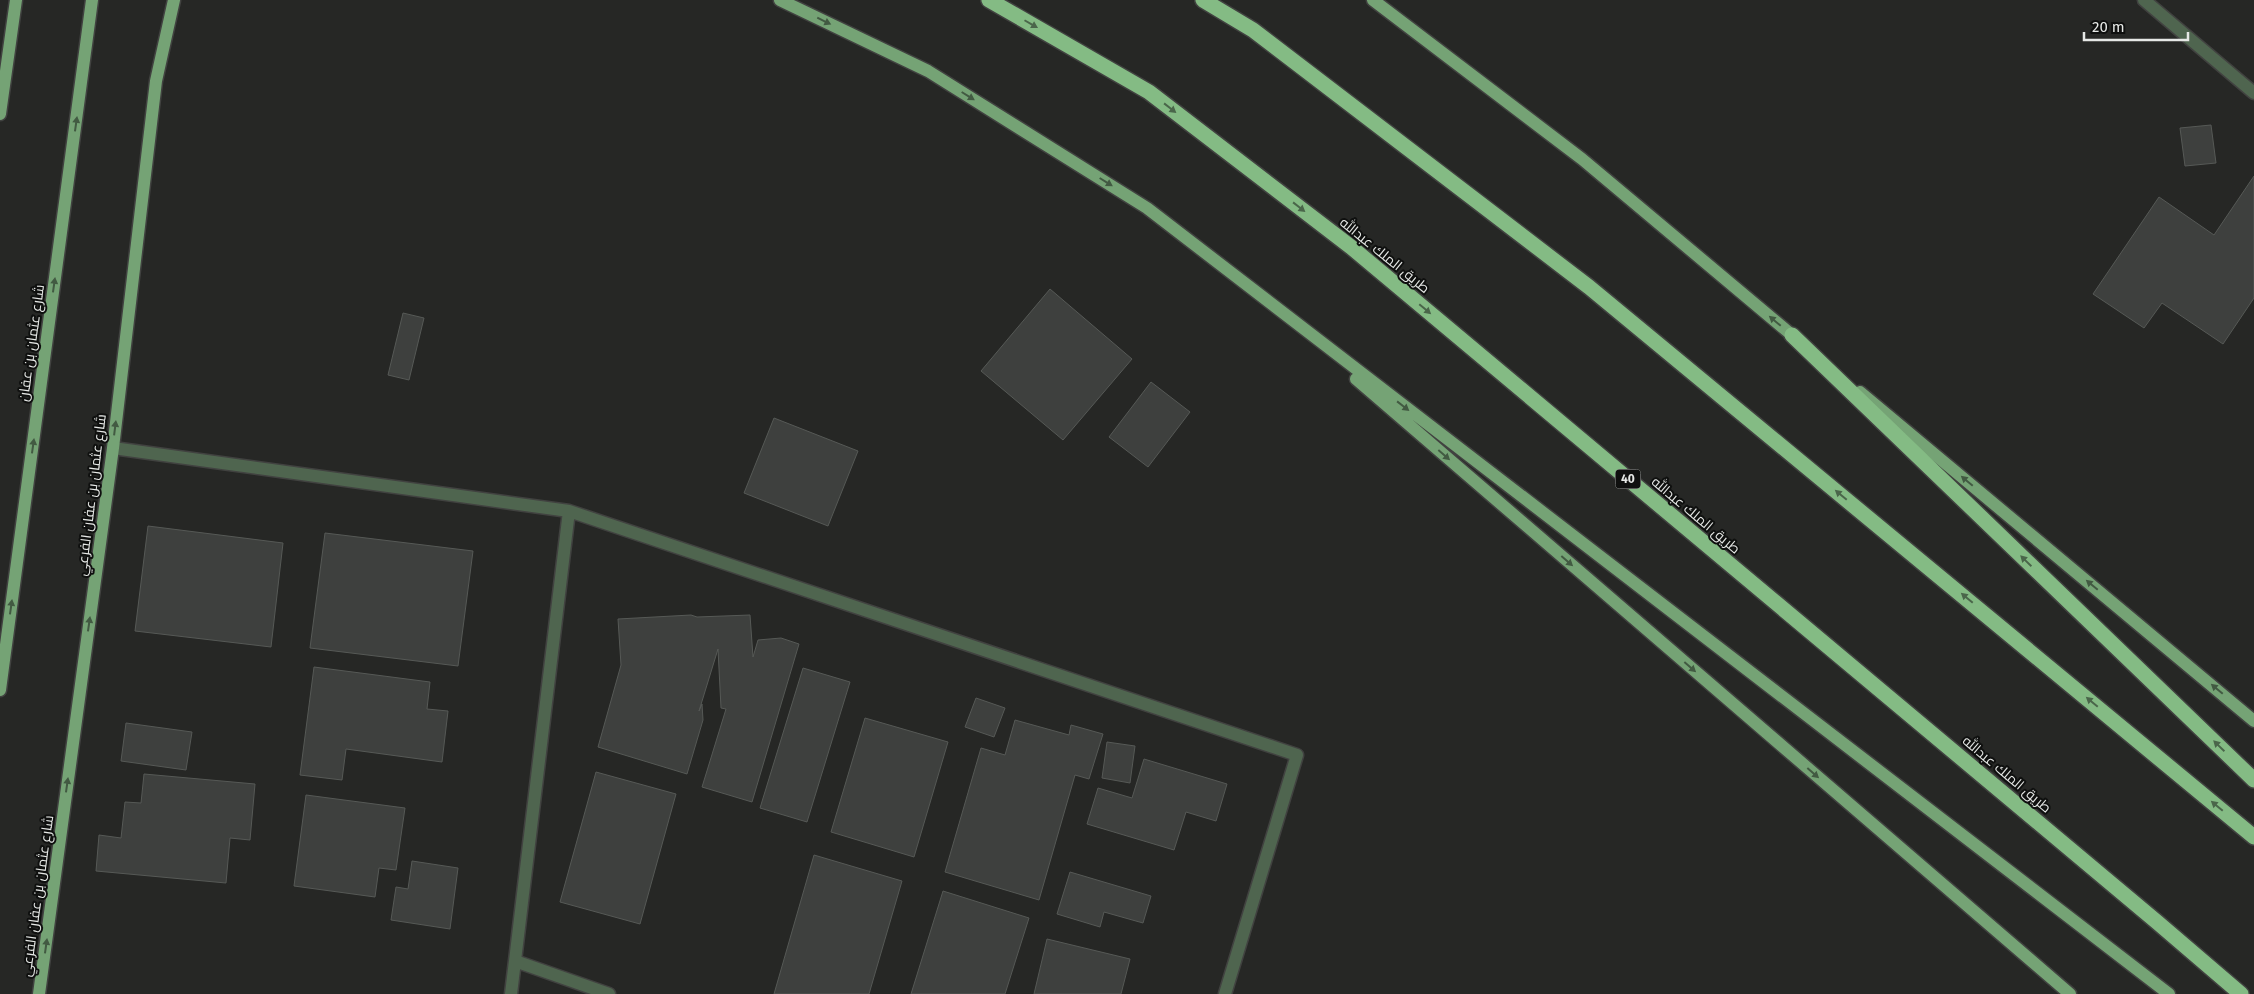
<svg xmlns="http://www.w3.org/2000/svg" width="2254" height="994" viewBox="0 0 2254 994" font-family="'Fira Sans',Cairo,sans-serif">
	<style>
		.building { fill: #3e403e; stroke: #565956 }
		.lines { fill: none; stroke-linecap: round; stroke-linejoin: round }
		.minor-casing { stroke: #414240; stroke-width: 15 }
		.major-casing { stroke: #414240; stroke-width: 15 }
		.highway-casing { stroke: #414240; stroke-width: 18 }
		.minor { stroke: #4f654f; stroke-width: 12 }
		.major { stroke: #75a375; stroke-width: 12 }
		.highway { stroke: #84bb84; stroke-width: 15 }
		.oneway { fill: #425a42 }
		.oneway2 { fill: #4a664a }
		.labels { text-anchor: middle; stroke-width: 4; stroke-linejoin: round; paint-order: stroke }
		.shield { fill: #0f100f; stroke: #a6a7a6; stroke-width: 1 }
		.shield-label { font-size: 12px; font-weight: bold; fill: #e6e8e6 }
		.street-label { font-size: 14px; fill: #e6e8e6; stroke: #0f100f }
	</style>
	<rect width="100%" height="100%" fill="#262725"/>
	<path class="building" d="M2211,125L2216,163L2185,166L2180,128Z
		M2254,176V298L2223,344L2162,303L2144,328L2093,294L2159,197L2214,235Z
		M1050,289L1132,359L1063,440L981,371Z
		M403,313L424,318L409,380L388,375Z
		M1151,382L1190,412L1148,467L1109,437Z
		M774,418L858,451L828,526L744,493Z
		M148,526L283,543L271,647L135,631Z
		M325,533L473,551L458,666L310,648Z
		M691,615L697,617L750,615L753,657L758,640L781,638L799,644L752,802L702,787L726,709L721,708L718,649L699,711L702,704L703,720L687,774L598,747L621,665L618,619Z
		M314,667L430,682L427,709L448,711L442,762L346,749L342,780L300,775Z
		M803,668L850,682L807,822L760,808Z
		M976,698L1005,708L994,737L965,727Z
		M865,718L948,742L914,857L831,832Z
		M1015,720L1069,735L1071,725L1103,734L1089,779L1075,775L1039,900L945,872L981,748L1005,755Z
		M126,723L192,732L186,770L121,761Z
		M1107,742L1135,746L1130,783L1102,778Z
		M1144,759L1227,784L1216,821L1186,812L1174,850L1087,824L1098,788L1132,798Z
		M596,772L676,794L640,924L560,902Z
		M144,774L255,784L250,840L230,838L226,883L96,871L99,835L121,838L125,802L141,803Z
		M306,795L405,808L396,870L379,868L375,897L294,886Z
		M814,855L902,881L869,994H774Z
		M412,861L458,868L450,929L391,920L396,887L408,889Z
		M1070,872L1151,896L1143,923L1104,912L1100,927L1057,914Z
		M943,891L1029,918L1005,994H911Z
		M1047,939L1130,959L1121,994H1034Z"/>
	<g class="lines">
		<g class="minor-casing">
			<path id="minor" d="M2144,0L2254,93
				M113,448L569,511L1297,755L1225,994
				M515,961L609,994
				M511,994L569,511"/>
		</g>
		<g class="major-casing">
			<path id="major" d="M780,0L928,71L1147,208L2169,994
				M1373,0L1582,159L1799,341
				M0,114L16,0
				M1356,379L2070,994
				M1860,392L2254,721
				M0,690L92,0
				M39,994L113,448L156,81L174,0"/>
		</g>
		<g class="highway-casing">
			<path id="highway" d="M989,0L1149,92L1351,247L2157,922L2241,994
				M1203,0L1253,30L1589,287L2254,837
				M1792,335L2254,780"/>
		</g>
		<use href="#minor" class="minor"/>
		<use href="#major" class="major"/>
		<use href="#highway" class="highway"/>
	</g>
	<defs><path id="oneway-solid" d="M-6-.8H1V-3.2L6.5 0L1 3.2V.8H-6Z" transform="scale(1.25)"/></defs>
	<g class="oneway">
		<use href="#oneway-solid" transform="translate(824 21) rotate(26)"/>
		<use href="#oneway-solid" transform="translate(968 96) rotate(32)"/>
		<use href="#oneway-solid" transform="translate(76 124) rotate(-82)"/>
		<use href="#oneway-solid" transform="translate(1106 182) rotate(32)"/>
		<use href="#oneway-solid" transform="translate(54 285) rotate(-82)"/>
		<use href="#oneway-solid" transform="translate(1775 321) rotate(-140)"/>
		<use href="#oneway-solid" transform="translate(1403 406) rotate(38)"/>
		<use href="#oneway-solid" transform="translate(115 428) rotate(-83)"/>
		<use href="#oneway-solid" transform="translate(33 446) rotate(-82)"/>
		<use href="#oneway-solid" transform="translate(1444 455) rotate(41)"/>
		<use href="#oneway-solid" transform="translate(1967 481) rotate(-140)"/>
		<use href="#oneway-solid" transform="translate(1567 561) rotate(41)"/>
		<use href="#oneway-solid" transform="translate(2092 585) rotate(-140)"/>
		<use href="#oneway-solid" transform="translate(11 607) rotate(-82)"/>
		<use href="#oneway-solid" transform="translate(89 624) rotate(-82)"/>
		<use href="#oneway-solid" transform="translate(1690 667) rotate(41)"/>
		<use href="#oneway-solid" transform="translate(2217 689) rotate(-140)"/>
		<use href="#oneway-solid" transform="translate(1813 773) rotate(41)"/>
		<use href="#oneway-solid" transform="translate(67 785) rotate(-82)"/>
		<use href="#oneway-solid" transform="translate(46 946) rotate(-82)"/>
	</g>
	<g class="oneway2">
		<use href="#oneway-solid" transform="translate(1031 24) rotate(30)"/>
		<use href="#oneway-solid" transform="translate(1170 108) rotate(38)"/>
		<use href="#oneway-solid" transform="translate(1299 207) rotate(38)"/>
		<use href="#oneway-solid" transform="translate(1425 309) rotate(40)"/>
		<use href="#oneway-solid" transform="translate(1841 495) rotate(-140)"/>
		<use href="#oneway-solid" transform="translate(2026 561) rotate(-136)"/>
		<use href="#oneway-solid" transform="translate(1967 598) rotate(-140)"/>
		<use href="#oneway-solid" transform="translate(2092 702) rotate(-140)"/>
		<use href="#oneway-solid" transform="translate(2219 746) rotate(-136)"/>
		<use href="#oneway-solid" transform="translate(2217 806) rotate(-140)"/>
	</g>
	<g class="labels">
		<rect class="shield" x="1615.5" y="469.5" width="25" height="19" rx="4"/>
		<g class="shield-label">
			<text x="1628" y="483">40</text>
		</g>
		<g class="street-label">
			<text transform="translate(1385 255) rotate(39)" y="5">طريق الملك عبدالله</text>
			<text transform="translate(31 343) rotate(-82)" y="5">شارع عثمان بن عفان</text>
			<text transform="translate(91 495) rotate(-83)" y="5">شارع عثمان بن عفان الفرعي</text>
			<text transform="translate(1696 515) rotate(40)" y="5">طريق الملك عبدالله</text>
			<text transform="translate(2007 774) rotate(40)" y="5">طريق الملك عبدالله</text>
			<text transform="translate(37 896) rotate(-82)" y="5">شارع عثمان بن عفان الفرعي</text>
		</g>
	</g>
	<path d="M2084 32v8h104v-8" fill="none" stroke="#e6e8e6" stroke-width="2.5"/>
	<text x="2092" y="32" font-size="15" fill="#e6e8e6" stroke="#0f100f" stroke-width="4" paint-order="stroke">20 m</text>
</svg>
